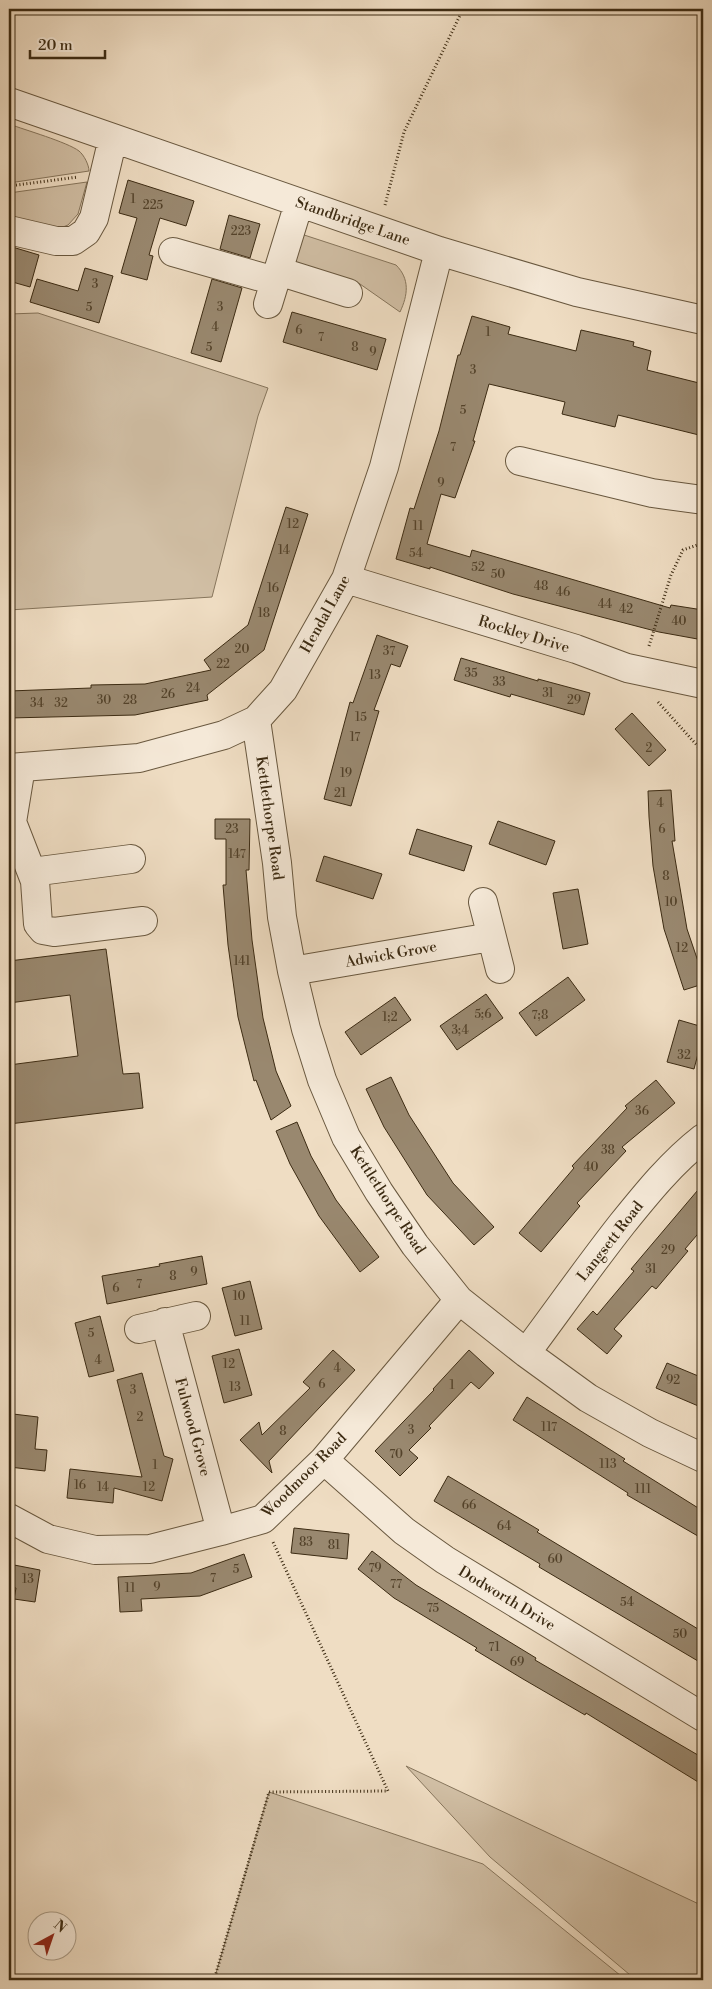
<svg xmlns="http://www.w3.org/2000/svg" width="712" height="1989" viewBox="0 0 712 1989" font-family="'Libre Bodoni',serif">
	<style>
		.green { fill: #d1bfa5; stroke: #86755c }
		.building { fill: #99886f; stroke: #3c2b13 }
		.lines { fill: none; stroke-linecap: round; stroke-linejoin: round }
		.minor-casing { stroke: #69583f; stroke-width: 30 }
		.path { stroke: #3c2b13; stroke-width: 3; stroke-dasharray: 1 2.5; stroke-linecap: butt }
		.minor { stroke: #f5e9d8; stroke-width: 28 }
		.labels { text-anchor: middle; stroke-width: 4.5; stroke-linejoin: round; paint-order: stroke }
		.number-label { font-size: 12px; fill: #53422a }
		.street-label { font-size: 15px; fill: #3c2b13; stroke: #f5e9d8 }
	</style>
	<rect width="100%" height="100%" fill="#efddc3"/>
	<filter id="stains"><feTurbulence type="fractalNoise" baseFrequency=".004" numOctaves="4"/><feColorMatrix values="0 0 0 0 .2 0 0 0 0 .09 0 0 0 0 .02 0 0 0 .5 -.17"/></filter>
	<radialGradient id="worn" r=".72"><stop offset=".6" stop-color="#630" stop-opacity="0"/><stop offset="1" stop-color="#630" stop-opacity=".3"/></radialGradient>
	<path class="green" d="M9,124C25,130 67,142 79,151C84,155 89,165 89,171L9,183Z
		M87,182L78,214L68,225L58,229L9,218V193Z
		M295,232L396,265C410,279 408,295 400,312L360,284L286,262Z
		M38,313L268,388L258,416L212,597L9,610V314Z
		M406,1766L703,1906V1980H636L490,1857Z
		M269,1792L483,1864L626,1980H214Z"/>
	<path class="building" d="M128,180L194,201L186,226L160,218L149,255L153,256L147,280L121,273L137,218L119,213Z
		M229,215L260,224L250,258L220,249Z
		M9,246L39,255L30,287L9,281Z
		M85,268L113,276L99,323L30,302L37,279L78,291Z
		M212,279L242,288L221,362L191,353Z
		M292,312L386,339L377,370L283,342Z
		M472,316L510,327L508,334L576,351L581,330L634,342L633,346L651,351L647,370L703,384V436L618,415L615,427L562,414L565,402L489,384L473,441H475L455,498L441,494L427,544L470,557L472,550L670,608L671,605L703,610V640L659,632L513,594L430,567V569L396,559L410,508L414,509L439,431L458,355H460Z
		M286,507L308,514L264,650L207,695L208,700L135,715L9,718V691L91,688V685L145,684L211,670L204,660L248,625Z
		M377,635L408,646L400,667L391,664L374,710L379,711L351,806L324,799L350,702L353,703Z
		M461,658L538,681V679L590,693L584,715L511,694L510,697L454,680Z
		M632,713L666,750L649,766L615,729Z
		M671,790L675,841H672L687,929L703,976V984L684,990L664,929L653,866L649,817L648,791Z
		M215,819H250L249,870H246L252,940L263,1018L276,1071L291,1106L271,1120L256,1080L254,1081L238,1017L228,945L223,885H226V839H215Z
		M498,821L555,841L546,865L489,844Z
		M417,829L472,846L464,871L409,854Z
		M324,856L382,874L373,899L316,881Z
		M578,889L588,944L563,949L553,893Z
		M106,949L123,1074L139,1073L143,1108L9,1124V1065L78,1056L70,995L9,1003V961Z
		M568,977L585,1000L536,1036L519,1013Z
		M486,994L503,1018L457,1050L440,1026Z
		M395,997L411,1020L361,1055L345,1032Z
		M679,1020L703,1027V1035L694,1069L667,1062Z
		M391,1077L409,1115L453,1183L494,1227L474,1245L427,1195L384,1127L366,1089Z
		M656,1080L675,1103L622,1147L626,1151L577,1203L580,1206L541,1252L519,1233L574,1168L572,1166L627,1108L625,1106Z
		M297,1122L311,1156L336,1200L379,1257L360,1272L319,1216L290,1164L276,1131Z
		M703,1184V1228L685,1249L688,1251L656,1289L652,1286L614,1329L622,1336L607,1354L577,1329L593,1311L597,1315L634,1271L631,1269Z
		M202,1256L207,1284L107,1304L102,1276L160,1266L159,1264Z
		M250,1281L262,1329L235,1336L222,1288Z
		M100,1316L114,1371L89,1377L75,1323Z
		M239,1349L252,1395L224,1403L212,1356Z
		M333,1350L355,1370L269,1461L272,1473L240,1440L259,1422L262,1435L310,1388L303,1382Z
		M469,1350L494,1373L479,1389L471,1382L429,1426L431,1428L409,1450L418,1458L400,1476L375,1451L434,1390L433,1389Z
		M667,1363L703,1378V1408L656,1388Z
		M142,1373L164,1456L173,1459L162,1501L114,1488L113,1503L67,1498L70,1469L142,1477L117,1380Z
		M527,1397L625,1459L623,1461L703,1511V1539L627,1495L628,1493L513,1420Z
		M13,1414L38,1417L35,1449L47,1450L45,1471L9,1467Z
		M448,1476L539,1530L537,1532L703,1632V1664L539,1567L540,1564L434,1501Z
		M294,1528L349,1534L347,1559L291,1553Z
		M372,1551L416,1585L536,1658L535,1660L703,1758V1785L586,1713L585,1715L523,1679L475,1650L477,1648L394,1598L358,1569Z
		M244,1554L252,1577L200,1596L141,1599L142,1611L120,1612L118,1577L191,1573Z
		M9,1564L40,1570L35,1602L14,1599L16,1588L9,1587Z"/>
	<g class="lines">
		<g class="minor-casing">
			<path id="minor" d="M9,102L439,251L577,292L703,320
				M9,230L56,241H73L86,232L94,218L113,138
				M173,252L275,281
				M278,271L348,293
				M268,304L299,203
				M520,461L652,493L703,500
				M346,579L576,649L627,668L703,684
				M256,720L277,863L282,917L292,971L306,1029L322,1080L346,1137L379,1192L415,1245L459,1300L526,1353L588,1398L650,1433L703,1458
				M21,767L12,822L35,881L38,924L43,930L54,932L143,921
				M9,768L139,758L224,735L256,720L283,690L346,579L384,467L439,251
				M32,872L131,859
				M483,902L500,969
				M292,971L491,937
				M165,1322L221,1531
				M139,1329L196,1316
				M526,1353C558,1310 589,1266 622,1224C647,1193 672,1162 703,1138
				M324,1460L404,1531L445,1560L703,1717
				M9,1518L48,1539L95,1550L150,1549L221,1531L263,1519L324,1460L459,1300"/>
		</g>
		<path class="path" d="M9,186L78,177
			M385,205L404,132L463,9
			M649,646L671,575L683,550L703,543
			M658,702L703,752
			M214,1980L269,1792L388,1791L273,1542"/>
		<use href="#minor" class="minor"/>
	</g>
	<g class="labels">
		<g class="number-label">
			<text x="133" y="203">1</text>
			<text x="153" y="209">225</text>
			<text x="241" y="235">223</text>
			<text x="95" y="288">3</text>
			<text x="89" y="311">5</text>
			<text x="220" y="311">3</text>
			<text x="215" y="331">4</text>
			<text x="299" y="334">6</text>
			<text x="488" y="336">1</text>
			<text x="321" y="341">7</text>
			<text x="209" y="351">5</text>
			<text x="355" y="351">8</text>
			<text x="373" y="356">9</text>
			<text x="473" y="374">3</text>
			<text x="463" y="414">5</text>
			<text x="453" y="451">7</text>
			<text x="441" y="487">9</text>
			<text x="293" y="528">12</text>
			<text x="418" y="530">11</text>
			<text x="284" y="554">14</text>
			<text x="416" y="557">54</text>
			<text x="478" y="571">52</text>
			<text x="498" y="578">50</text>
			<text x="541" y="590">48</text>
			<text x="273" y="592">16</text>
			<text x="563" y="596">46</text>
			<text x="605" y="608">44</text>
			<text x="626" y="613">42</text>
			<text x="264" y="617">18</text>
			<text x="679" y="625">40</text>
			<text x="242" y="653">20</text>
			<text x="389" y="655">37</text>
			<text x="223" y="668">22</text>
			<text x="471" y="677">35</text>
			<text x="375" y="679">13</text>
			<text x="499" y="686">33</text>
			<text x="193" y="692">24</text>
			<text x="548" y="697">31</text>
			<text x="168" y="698">26</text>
			<text x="104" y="704">30</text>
			<text x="130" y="704">28</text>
			<text x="574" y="704">29</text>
			<text x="37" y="707">34</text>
			<text x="61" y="707">32</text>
			<text x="361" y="721">15</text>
			<text x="355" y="741">17</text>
			<text x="649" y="752">2</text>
			<text x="346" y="777">19</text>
			<text x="340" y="797">21</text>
			<text x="660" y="807">4</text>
			<text x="232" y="833">23</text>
			<text x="662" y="833">6</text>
			<text x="237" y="858">147</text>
			<text x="666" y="880">8</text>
			<text x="671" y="906">10</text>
			<text x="682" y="952">12</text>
			<text x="242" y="965">141</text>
			<text x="483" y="1018">5;6</text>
			<text x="540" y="1019">7;8</text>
			<text x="390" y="1021">1;2</text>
			<text x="460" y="1034">3;4</text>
			<text x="684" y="1059">32</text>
			<text x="642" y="1115">36</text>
			<text x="608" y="1154">38</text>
			<text x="591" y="1171">40</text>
			<text x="668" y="1254">29</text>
			<text x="651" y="1273">31</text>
			<text x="194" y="1276">9</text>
			<text x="173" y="1280">8</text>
			<text x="139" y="1288">7</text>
			<text x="116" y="1292">6</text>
			<text x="239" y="1300">10</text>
			<text x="245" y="1325">11</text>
			<text x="91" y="1337">5</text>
			<text x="98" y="1364">4</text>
			<text x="229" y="1368">12</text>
			<text x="337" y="1372">4</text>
			<text x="673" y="1384">92</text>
			<text x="322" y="1388">6</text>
			<text x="452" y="1389">1</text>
			<text x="235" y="1391">13</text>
			<text x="133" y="1394">3</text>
			<text x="140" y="1421">2</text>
			<text x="549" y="1431">117</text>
			<text x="411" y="1434">3</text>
			<text x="283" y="1435">8</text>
			<text x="396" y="1458">70</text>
			<text x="608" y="1468">113</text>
			<text x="155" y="1469">1</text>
			<text x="80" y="1489">16</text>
			<text x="103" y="1491">14</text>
			<text x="149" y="1491">12</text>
			<text x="643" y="1493">111</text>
			<text x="469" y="1509">66</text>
			<text x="504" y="1530">64</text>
			<text x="306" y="1546">83</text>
			<text x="334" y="1549">81</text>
			<text x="555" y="1563">60</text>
			<text x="375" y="1572">79</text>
			<text x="236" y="1573">5</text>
			<text x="213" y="1582">7</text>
			<text x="28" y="1583">13</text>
			<text x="396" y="1588">77</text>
			<text x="157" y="1591">9</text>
			<text x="130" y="1592">11</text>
			<text x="627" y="1606">54</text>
			<text x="433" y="1612">75</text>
			<text x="680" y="1638">50</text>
			<text x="494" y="1651">71</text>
			<text x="517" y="1666">69</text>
		</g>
		<g class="street-label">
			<text transform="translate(353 221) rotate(19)" y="5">Standbridge Lane</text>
			<text transform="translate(325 614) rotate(-61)" y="5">Hendal Lane</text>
			<text transform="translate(524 634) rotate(17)" y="5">Rockley Drive</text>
			<text transform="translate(270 818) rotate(82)" y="5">Kettlethorpe Road</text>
			<text transform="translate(391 954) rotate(-10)" y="5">Adwick Grove</text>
			<text transform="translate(388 1200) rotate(57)" y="5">Kettlethorpe Road</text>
			<text transform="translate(610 1241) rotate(-52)" y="5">Langsett Road</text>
			<text transform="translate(193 1427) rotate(75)" y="5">Fulwood Grove</text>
			<text transform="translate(304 1475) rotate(-45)" y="5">Woodmoor Road</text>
			<text transform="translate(507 1598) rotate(31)" y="5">Dodworth Drive</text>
		</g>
	</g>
	<rect width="712" height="1989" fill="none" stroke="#efddc3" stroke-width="30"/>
	<rect x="10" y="10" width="692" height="1969" fill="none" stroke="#3c2b13" stroke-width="2.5"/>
	<rect x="15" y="15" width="682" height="1959" fill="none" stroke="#3c2b13"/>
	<g transform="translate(52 1936) rotate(40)"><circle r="24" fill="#f5e9d8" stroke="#ab9d89"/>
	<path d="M0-4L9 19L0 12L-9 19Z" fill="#8f2418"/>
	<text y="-8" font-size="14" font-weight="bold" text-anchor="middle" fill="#3c2b13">N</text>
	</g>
	<path d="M30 50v8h75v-8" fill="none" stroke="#3c2b13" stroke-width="2.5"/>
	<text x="38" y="50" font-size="15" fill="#3c2b13" stroke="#f5e9d8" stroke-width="4" paint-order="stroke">20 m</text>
	<rect width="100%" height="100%" filter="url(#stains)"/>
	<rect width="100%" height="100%" fill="url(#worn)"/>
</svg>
